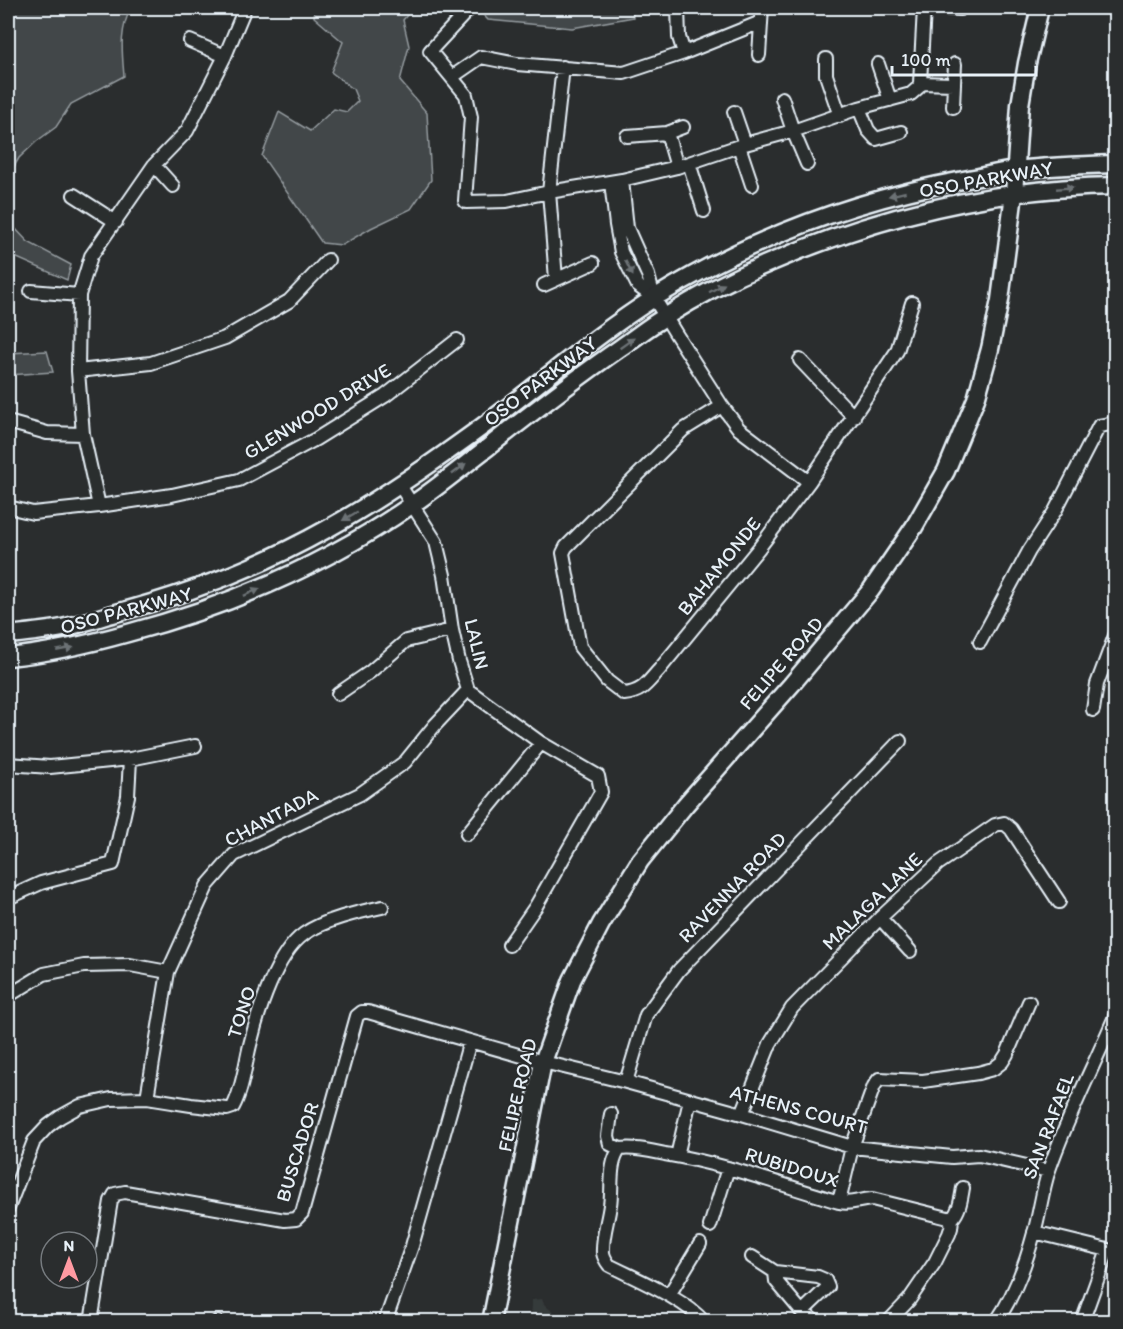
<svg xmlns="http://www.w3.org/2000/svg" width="1123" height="1329" viewBox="0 0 1123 1329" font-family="Itim,sans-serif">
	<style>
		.built { fill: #363a3b }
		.green { fill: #424648; stroke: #959ca0; stroke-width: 1.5 }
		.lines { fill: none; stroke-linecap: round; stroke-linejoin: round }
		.minor-casing { stroke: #e8f1f8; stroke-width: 16 }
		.major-casing { stroke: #e8f1f8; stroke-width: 21 }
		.minor { stroke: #2a2d2e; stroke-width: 12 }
		.major { stroke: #2a2d2e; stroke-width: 16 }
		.oneway { fill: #6c7275 }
		.labels { text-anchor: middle; stroke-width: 4.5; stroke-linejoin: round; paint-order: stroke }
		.street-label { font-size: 20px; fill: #e8f1f8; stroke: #2a2d2e }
	</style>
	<rect width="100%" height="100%" fill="#2a2d2e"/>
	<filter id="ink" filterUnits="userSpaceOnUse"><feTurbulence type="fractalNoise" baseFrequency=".0167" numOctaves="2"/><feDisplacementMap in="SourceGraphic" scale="12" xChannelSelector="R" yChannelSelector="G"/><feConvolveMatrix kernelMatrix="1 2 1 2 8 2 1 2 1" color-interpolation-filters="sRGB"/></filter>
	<g filter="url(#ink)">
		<path class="built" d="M542,1299L544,1304L548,1308L568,1321H531L532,1300Z"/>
		<path class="green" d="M8,8H131C119,30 122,52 124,76L71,104L56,127L37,141L19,158L8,177V184Z
			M315,8H413L403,20L409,46L400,81L427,113L431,180L411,209L371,228L342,245L322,243L262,156L279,112L310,131L334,109L347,112L358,101L353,89L331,72L343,42L314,17Z
			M477,8H633V17L572,28L488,20Z
			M8,206L14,227L28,242L71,265L67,280L8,254Z
			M47,351L53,372L8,375V353Z"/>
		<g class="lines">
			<g class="minor-casing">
				<path id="minor" d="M470,8L430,51L466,95L471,117L465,201L466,202L507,201L549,192L622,180L677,167L745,144L793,131L859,108L911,94L919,87L920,83L924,8
					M678,8L679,37L684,53
					M942,8L960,9
					M190,41L225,56
					M759,55L762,8
					M826,59V75L840,116
					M878,64L890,100
					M452,77L481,57L517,64L624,73L684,53L761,22
					M920,83L954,84L955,64
					M782,98L793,131L807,164
					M953,107L954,84
					M859,108L868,130L876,139L901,132
					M734,112L745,144
					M667,133L683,127
					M627,136L667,133L677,167
					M739,146L752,185
					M689,163L704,211
					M154,165L173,186
					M622,180L627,228L648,275L654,298L676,334L722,406L739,429L809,482
					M611,182L616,225L621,252L638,286L654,298
					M74,195L116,222
					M556,279L549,192L563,67
					M544,285L593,263
					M31,291L79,295
					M800,360L854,417
					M78,371L151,363L225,338L289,301L328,260
					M722,406L683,430L566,547L563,553L580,647L607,681L624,694C643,692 647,683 659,670L759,548L809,482L897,351L912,303
					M8,422L47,433L83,434
					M399,484L436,542L444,575L452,630L459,661L468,690L541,743L598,776L601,792L536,906L509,945
					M99,506L83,434L78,371L79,295L91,256L154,165L187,131L225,56L245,8
					M8,507L33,513L99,506L172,495L239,480L316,439L385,396L457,340
					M980,642L1029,551L1055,511L1099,426L1116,423
					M338,694L370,672L406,641L452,630
					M1093,710L1097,684L1116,633
					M8,764L50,767L130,759L195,746
					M467,834L541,743
					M8,898L41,883L113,864L128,796L130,759
					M880,918L910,951
					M8,996L44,974L84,966L130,965L168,972
					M626,1082L646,1015L679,970L900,741
					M147,1098L168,972L207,886L234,855L360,794L405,762L435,725L468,690
					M611,1114L608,1136L610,1144L620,1149
					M742,1114L770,1044L792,1008L880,918L938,864L995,825L1004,823L1011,829L1059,902
					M620,1149C635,1147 650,1151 665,1154C725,1164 782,1185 839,1202C852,1205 858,1200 872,1199L952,1219
					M620,1149C608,1164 613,1187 610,1205C608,1221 602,1236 603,1253C604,1258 606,1261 609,1265C636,1279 685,1299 704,1322
					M677,1156L690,1100
					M839,1202L852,1147L874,1086L879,1079L923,1081L978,1073L993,1069L1002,1062L1007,1054L1029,1002
					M8,1208L34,1141L48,1126L60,1117L80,1106L111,1099L147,1098L191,1105L227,1109L233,1107C243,1088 245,1065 250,1045C258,1012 276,954 304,934C323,920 359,912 382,907
					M952,1219C960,1210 961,1199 963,1188
					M710,1226L728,1168
					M1034,1232L1116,1252
					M752,1257L775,1272L818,1277L825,1280L828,1287L802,1312
					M775,1272L776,1281L802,1312L816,1322
					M669,1295L700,1244
					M91,1322L111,1201L115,1194L125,1192L285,1220L296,1219L302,1213L357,1016L362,1012H368L543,1062L626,1082L742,1114L852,1147L952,1157L979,1155L1048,1171
					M217,1322H218
					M385,1322L412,1246L470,1041
					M888,1322L909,1300L935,1262L949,1234L951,1228L952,1219
					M996,1322C1014,1296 1026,1263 1034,1233C1040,1212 1042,1191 1049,1170C1067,1117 1094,1066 1116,1014
					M1082,1322L1108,1250"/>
			</g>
			<g class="major-casing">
				<path id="major" d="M8,635C26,633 45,631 62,628C80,624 98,618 116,613C189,594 261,566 327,529C374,503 418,473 461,442C527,396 586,341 654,298C748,240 854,200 963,180C981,177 999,172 1017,170C1050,166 1083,165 1116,164
					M8,657C49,653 89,644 128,633C229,606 327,564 413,504C438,487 462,467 487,448C530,414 574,380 620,348C635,338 649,326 665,317C698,296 733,278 769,263C880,215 995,188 1116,186
					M491,1322L543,1062L572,980L601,924L640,861L686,804L792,684L871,590L914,527L946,471L976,399L990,349L1000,300L1014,194L1020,105L1027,63L1040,8"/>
			</g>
			<use href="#minor" class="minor"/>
			<use href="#major" class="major"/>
		</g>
		<defs><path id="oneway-solid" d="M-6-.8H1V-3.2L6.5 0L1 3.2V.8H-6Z" transform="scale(1.5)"/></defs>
		<g class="oneway">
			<use href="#oneway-solid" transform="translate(1065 188) rotate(-5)"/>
			<use href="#oneway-solid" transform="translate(897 194) rotate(166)"/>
			<use href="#oneway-solid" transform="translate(629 268) rotate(63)"/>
			<use href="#oneway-solid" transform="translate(717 288) rotate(-28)"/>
			<use href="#oneway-solid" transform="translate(627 343) rotate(-35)"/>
			<use href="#oneway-solid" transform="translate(459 469) rotate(-38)"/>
			<use href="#oneway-solid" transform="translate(350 516) rotate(150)"/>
			<use href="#oneway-solid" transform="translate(252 592) rotate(-25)"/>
			<use href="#oneway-solid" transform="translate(65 649) rotate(-11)"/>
		</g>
	</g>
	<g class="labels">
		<g class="street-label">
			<text transform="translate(986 179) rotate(-10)" y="7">OSO PARKWAY</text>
			<text transform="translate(540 381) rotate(-37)" y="7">OSO PARKWAY</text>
			<text transform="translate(317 411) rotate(-31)" y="7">GLENWOOD DRIVE</text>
			<text transform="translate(719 566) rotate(-51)" y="7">BAHAMONDE</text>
			<text transform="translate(126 610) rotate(-15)" y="7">OSO PARKWAY</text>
			<text transform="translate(477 644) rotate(77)" y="7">LALIN</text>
			<text transform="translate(781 663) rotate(-49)" y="7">FELIPE ROAD</text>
			<text transform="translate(271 817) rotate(-28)" y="7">CHANTADA</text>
			<text transform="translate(732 887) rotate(-46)" y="7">RAVENNA ROAD</text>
			<text transform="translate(872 901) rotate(-44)" y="7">MALAGA LANE</text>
			<text transform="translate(241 1012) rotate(-72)" y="7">TONO</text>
			<text transform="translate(517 1095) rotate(-77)" y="7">FELIPE ROAD</text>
			<text transform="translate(799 1109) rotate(15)" y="7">ATHENS COURT</text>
			<text transform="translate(1048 1126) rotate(-69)" y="7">SAN RAFAEL</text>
			<text transform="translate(297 1152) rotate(-73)" y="7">BUSCADOR</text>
			<text transform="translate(792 1167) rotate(17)" y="7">RUBIDOUX</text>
		</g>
	</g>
	<rect width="1123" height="1329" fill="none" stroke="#2a2d2e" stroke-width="30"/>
	<rect x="15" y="15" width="1093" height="1299" fill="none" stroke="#e8f1f8" stroke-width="2" filter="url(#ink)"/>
	<g transform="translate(69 1260)"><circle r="28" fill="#2a2d2e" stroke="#767b7f" stroke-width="1.5"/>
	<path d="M0-4.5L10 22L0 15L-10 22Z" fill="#ff9aa2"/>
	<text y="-9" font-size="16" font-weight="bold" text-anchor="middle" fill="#e8f1f8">N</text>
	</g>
	<path d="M892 66v9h144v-9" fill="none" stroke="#e8f1f8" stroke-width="3"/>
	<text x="901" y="66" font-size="18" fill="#e8f1f8" stroke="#2a2d2e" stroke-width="4.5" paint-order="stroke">100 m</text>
</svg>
